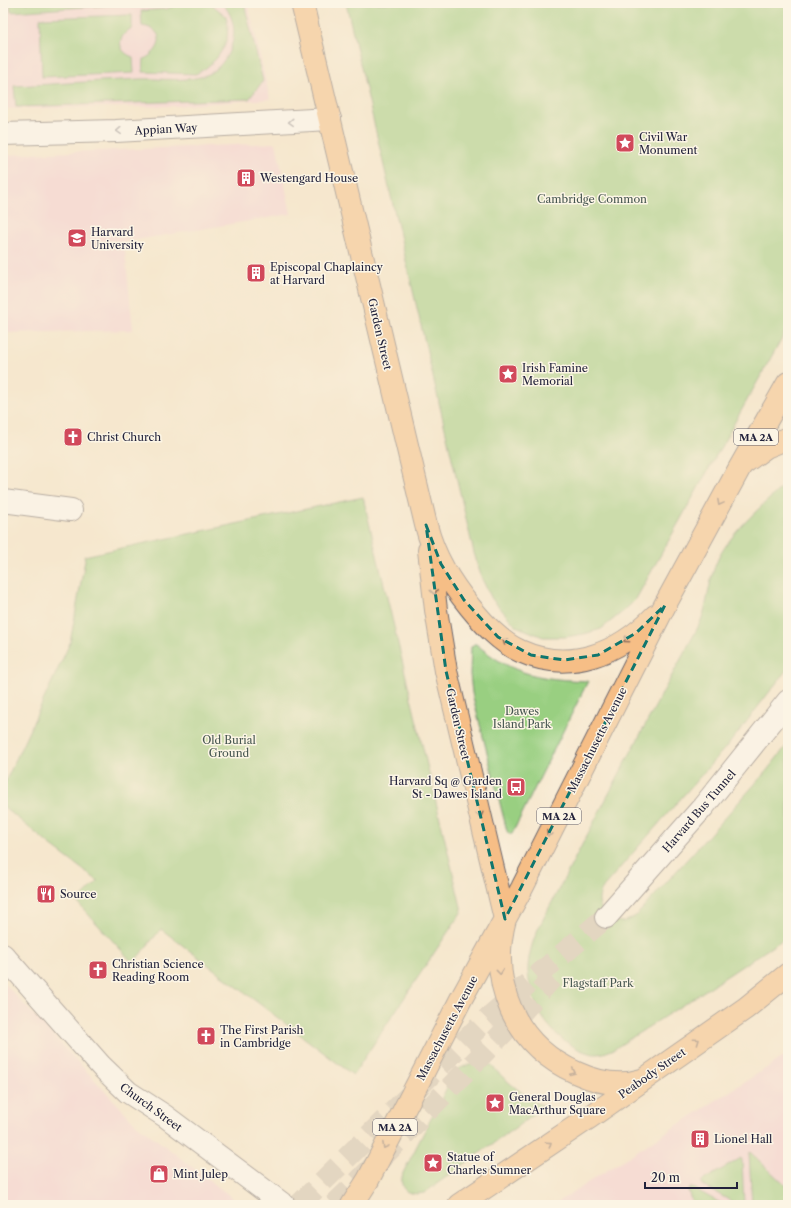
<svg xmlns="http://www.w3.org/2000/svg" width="791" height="1208" viewBox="0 0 791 1208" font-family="'Libre Caslon Text',serif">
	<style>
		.built { fill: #f5cfda }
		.green { fill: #99cf81; stroke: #5e785e }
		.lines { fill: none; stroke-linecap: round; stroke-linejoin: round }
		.minor-tunnel { stroke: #ccc0b1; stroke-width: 22; stroke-dasharray: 22 11; stroke-linecap: butt }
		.minor-casing { stroke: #6c676e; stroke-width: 24 }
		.major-casing { stroke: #6c676e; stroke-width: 24 }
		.minor { stroke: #fff; stroke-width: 22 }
		.major { stroke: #f6be86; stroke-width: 22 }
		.oneway { stroke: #9c9ca7 }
		.oneway2 { stroke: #8c7060 }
		.marked { fill: none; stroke: #0f766e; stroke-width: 3; stroke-dasharray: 8 5; stroke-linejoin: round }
		.labels { text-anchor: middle; stroke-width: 3; stroke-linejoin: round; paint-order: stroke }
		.shield { fill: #fcf5e5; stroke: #63616e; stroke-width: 1 }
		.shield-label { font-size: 10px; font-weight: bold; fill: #22223b }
		.street-label { font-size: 11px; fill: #22223b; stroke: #fcf5e5 }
		.poi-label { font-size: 11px; fill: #22223b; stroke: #fcf5e5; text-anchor: start }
		.park-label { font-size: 11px; fill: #465650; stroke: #fcf5e5 }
	</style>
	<rect width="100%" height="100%" fill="#fcf5e5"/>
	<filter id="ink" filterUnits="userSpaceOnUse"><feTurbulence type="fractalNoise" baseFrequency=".025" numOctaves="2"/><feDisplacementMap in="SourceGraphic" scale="8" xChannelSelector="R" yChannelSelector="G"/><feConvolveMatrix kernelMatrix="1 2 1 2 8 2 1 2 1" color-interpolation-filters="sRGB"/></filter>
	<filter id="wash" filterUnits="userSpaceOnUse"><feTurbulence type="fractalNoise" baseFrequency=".012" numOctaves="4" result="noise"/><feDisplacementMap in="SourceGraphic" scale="16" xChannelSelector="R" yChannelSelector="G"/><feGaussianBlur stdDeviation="0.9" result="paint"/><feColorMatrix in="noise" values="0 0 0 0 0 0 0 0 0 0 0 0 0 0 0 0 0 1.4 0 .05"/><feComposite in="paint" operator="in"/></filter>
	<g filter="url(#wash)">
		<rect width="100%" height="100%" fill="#f6e7ce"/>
		<path class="built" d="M3,3H248L270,99L174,106L3,109Z
			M276,143L291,214L124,242L133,330L3,333V155Z
			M3,982L136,1124L242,1205H3Z
			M788,1054V1205H553L768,1067Z"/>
		<path class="green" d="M10,3H130V4L11,12Z
			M183,3H210L226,16L228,26L227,39L224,47L216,59L206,68L196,74L143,72L144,59C163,50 166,29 142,26L141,11L166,9Z
			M222,3H244L263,81L249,99L16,107L14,86C56,84 98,81 139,79C160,78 190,83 209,74C222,67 230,53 233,40C236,27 231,12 222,3Z
			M346,3H788V327L636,599L625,610L601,629L584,634L565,637H543L516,626L492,599L482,579L474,553Z
			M132,15V28C117,36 116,51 133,57L134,73L42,77L40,18Z
			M788,481V668L733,739L604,886C598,896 596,905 606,914C617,924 623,924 636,916L764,774L788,744V936L692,999L614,1049C609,1051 603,1054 597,1054C583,1055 558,1038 550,1027C540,1016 533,1001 530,986C525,966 530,948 538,929C590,829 642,730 696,631C709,609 707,582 718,559C732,530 765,504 788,481Z
			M363,497L462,911L353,1075L161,929L133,963L77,902L98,881L50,845L3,806V787L70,643L85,560L84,556Z
			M474,644H476C514,676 541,679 588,681L512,834H509L507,831L472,693L470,674L471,647Z
			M484,1058C501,1077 521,1094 544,1107L424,1193C408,1196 398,1190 403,1173L456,1070Z
			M750,1152L788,1188V1205H752L749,1154Z
			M741,1158L742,1160L744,1205H738L702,1185L701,1183L702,1181Z
			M690,1188H693L724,1205H693L688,1191Z"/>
	</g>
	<g filter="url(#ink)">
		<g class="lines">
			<path class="minor-tunnel" d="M299,1205L489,1017L606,917
				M334,1205L358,1182L504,1032L552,978"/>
			<g class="minor-casing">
				<path id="minor" d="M3,134L116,131L330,119
					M3,501L71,510
					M606,917L703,807L788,701
					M3,955L101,1066L128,1092L165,1116L284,1205"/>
			</g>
			<g class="major-casing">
				<path id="major" d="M302,3L426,525C434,557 450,582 470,607C484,624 500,642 520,651C570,674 619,653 655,616
					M745,462L766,447L788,438
					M429,550L436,610L446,671L505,919C488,984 515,1046 577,1073C599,1083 620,1087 642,1080
					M352,1205L368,1180L461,999L522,888L665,605L739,469L788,383
					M459,1205L590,1117L746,1008L788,974"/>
			</g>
			<use href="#minor" class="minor"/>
			<use href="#major" class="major"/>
		</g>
		<defs><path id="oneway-chevron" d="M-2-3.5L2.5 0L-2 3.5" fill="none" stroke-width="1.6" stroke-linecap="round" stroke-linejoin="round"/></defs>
		<g class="oneway">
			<use href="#oneway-chevron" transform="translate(291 122) rotate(176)"/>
			<use href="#oneway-chevron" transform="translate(119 131) rotate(177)"/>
		</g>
		<g class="oneway2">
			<use href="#oneway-chevron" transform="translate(720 503) rotate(118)"/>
			<use href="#oneway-chevron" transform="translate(434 592) rotate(83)"/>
			<use href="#oneway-chevron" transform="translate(626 640) rotate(146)"/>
			<use href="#oneway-chevron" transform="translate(505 641) rotate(-145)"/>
			<use href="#oneway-chevron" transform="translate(480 815) rotate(76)"/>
			<use href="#oneway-chevron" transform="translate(549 834) rotate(117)"/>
			<use href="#oneway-chevron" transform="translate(500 972) rotate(84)"/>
			<use href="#oneway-chevron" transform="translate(697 1041) rotate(-35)"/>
			<use href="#oneway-chevron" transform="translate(573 1072) rotate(24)"/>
			<use href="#oneway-chevron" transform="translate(549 1144) rotate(-34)"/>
			<use href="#oneway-chevron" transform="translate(385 1146) rotate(118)"/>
		</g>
	</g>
	<path d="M0 0H791V1208H0ZM426,525L441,564L464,600L498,637L531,655L564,660L598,655L636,633L665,605L505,919L446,671Z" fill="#f6e7ce" fill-opacity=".55" fill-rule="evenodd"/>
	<path class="marked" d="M426,525L441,564L464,600L498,637L531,655L564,660L598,655L636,633L665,605L505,919L446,671Z"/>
	<defs>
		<g id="sight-square" transform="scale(1)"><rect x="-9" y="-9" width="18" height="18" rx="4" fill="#d1495b" stroke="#fcf5e5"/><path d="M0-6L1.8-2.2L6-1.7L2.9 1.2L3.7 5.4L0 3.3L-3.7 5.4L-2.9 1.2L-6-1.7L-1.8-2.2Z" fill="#fff"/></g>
		<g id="building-square" transform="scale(1)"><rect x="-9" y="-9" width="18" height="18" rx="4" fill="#d1495b" stroke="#fcf5e5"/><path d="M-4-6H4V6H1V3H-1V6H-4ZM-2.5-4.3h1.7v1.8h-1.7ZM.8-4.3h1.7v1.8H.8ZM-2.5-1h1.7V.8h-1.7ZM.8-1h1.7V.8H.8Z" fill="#fff"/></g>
		<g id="university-square" transform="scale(1)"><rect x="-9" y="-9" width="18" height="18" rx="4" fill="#d1495b" stroke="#fcf5e5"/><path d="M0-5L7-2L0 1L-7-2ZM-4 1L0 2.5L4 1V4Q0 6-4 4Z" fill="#fff"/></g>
		<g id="church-square" transform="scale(1)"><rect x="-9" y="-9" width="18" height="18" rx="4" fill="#d1495b" stroke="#fcf5e5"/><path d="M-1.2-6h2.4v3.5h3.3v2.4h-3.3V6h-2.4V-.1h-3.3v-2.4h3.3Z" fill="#fff"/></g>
		<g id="bus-square" transform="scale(1)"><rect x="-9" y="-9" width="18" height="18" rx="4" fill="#d1495b" stroke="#fcf5e5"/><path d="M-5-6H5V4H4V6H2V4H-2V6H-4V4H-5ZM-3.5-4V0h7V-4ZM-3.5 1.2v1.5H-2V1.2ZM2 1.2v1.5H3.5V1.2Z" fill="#fff"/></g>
		<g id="restaurant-square" transform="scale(1)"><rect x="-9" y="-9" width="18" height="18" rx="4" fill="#d1495b" stroke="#fcf5e5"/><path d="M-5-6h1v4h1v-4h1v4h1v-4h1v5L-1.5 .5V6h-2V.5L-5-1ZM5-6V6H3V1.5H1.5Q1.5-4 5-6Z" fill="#fff"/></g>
		<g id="shop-square" transform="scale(1)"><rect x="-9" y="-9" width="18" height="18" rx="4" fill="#d1495b" stroke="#fcf5e5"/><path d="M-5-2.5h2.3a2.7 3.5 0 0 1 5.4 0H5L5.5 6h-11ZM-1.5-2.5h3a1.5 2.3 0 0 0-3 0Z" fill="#fff"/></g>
	</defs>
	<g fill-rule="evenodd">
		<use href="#sight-square" x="625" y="143"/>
		<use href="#building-square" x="246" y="178"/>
		<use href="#university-square" x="77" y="238"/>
		<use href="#building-square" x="256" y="273"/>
		<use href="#sight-square" x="508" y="374"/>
		<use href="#church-square" x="73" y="437"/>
		<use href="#bus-square" x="516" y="787"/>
		<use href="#restaurant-square" x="46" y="894"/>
		<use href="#church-square" x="98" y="970"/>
		<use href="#church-square" x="206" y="1036"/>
		<use href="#sight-square" x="495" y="1103"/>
		<use href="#building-square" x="700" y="1139"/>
		<use href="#sight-square" x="433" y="1163"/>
		<use href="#shop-square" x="159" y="1174"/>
	</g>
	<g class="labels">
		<g class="shield">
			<rect x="734" y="429" width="44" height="16" rx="3"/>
			<rect x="537" y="808" width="44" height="16" rx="3"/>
			<rect x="373" y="1119" width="44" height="16" rx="3"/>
		</g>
		<g class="shield-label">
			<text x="756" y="441">MA 2A</text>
			<text x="559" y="820">MA 2A</text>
			<text x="395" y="1131">MA 2A</text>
		</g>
		<g class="street-label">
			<text transform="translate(166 129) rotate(-3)" y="4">Appian Way</text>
			<text transform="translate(380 334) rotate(77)" y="4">Garden Street</text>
			<text transform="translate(458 724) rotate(77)" y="4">Garden Street</text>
			<text transform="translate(597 740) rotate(-63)" y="4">Massachusetts Avenue</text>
			<text transform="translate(699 811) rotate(-49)" y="4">Harvard Bus Tunnel</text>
			<text transform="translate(447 1028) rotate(-62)" y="4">Massachusetts Avenue</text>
			<text transform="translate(652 1073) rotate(-35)" y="4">Peabody Street</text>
			<text transform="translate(151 1107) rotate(36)" y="4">Church Street</text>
		</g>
		<g class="poi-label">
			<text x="639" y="141">Civil War<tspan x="639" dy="13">Monument</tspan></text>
			<text x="260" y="182">Westengard House</text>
			<text x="91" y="236">Harvard<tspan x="91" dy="13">University</tspan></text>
			<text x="270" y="271">Episcopal Chaplaincy<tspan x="270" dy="13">at Harvard</tspan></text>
			<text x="522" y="372">Irish Famine<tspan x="522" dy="13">Memorial</tspan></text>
			<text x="87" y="441">Christ Church</text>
			<text x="502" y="785" text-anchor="end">Harvard Sq @ Garden<tspan x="502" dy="13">St - Dawes Island</tspan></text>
			<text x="60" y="898">Source</text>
			<text x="112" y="968">Christian Science<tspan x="112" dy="13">Reading Room</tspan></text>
			<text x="220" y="1034">The First Parish<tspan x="220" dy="13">in Cambridge</tspan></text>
			<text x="509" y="1101">General Douglas<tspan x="509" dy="13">MacArthur Square</tspan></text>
			<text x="714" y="1143">Lionel Hall</text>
			<text x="447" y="1161">Statue of<tspan x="447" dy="13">Charles Sumner</tspan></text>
			<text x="173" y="1178">Mint Julep</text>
		</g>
		<g class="park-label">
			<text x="592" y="203">Cambridge Common</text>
			<text x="522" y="715">Dawes<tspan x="522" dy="13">Island Park</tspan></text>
			<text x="229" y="744">Old Burial<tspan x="229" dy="13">Ground</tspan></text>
			<text x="598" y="987">Flagstaff Park</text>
		</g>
	</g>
	<rect width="791" height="1208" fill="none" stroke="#fcf5e5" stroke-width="16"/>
	<path d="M645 1182v6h92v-6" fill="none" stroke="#22223b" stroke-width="2"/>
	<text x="651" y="1182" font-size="12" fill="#22223b" stroke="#fcf5e5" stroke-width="3" paint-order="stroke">20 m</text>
</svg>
